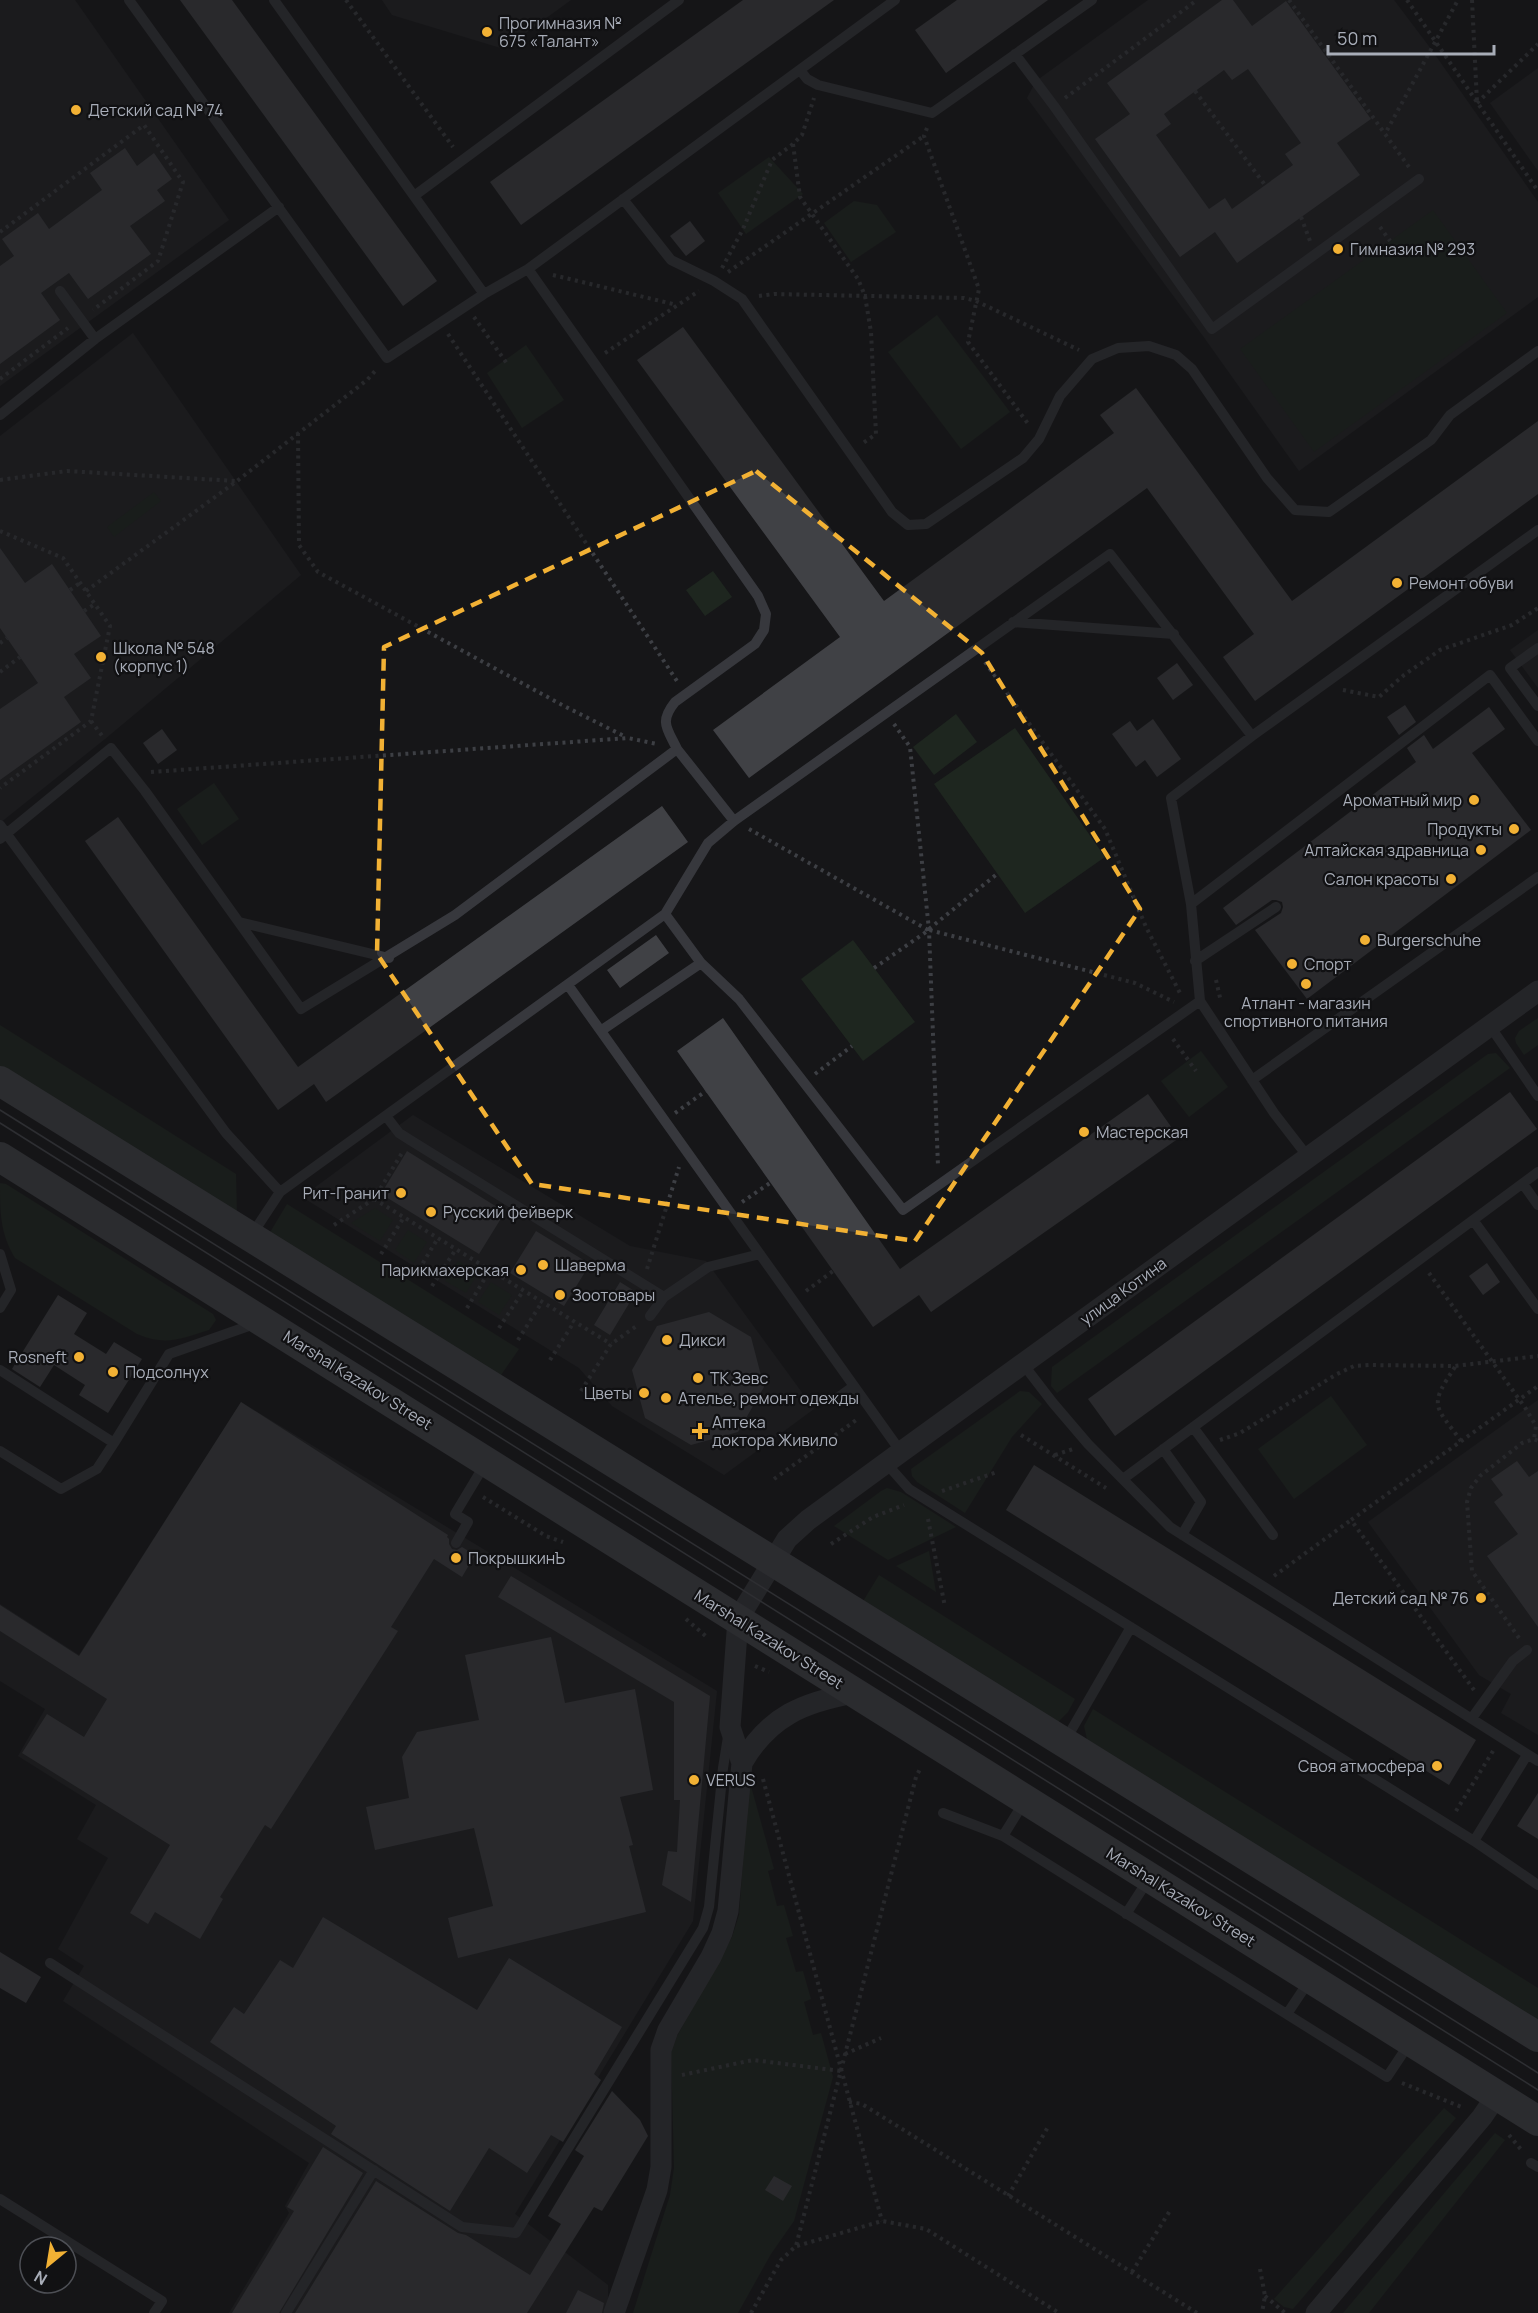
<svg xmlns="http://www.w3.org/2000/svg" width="1538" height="2313" viewBox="0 0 1538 2313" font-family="Manrope,sans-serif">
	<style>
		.built { fill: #222225 }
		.green { fill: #1e261f }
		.building { fill: #404145; fill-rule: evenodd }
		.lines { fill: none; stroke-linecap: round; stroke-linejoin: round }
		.path { stroke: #3d3f44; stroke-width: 4; stroke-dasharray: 3 4.5; stroke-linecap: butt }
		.service { stroke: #37383d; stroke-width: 10 }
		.minor { stroke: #37383d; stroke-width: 21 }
		.secondary { stroke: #45474d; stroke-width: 30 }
		.tram { stroke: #4a4c52; stroke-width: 1.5 }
		.marked { fill: none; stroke: #f2b134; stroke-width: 4.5; stroke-dasharray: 12 8; stroke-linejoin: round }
		.poi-dot { fill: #f2b134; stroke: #111113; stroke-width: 2 }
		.labels { text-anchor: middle; stroke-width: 4.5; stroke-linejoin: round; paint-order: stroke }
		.poi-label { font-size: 16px; fill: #a8adb8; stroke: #111113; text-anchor: start }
		.street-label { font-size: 16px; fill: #a8adb8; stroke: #111113 }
	</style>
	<rect width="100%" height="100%" fill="#161618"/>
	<path class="built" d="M0,0H75L229,220L0,386Z
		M382,0H571L504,49L392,15Z
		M1148,0H1394L1431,49L1538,202V297L1299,471L1203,336L1027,98L1036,81Z
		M1538,68V171L1490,103Z
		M133,333L301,575L105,739L0,823V436Z
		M1538,630V688L1510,650Z
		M413,1115L630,1246L706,1261L814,1409L724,1475L612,1406L579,1368L302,1197Z
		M1538,1400V1735L1501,1713L1511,1694L1479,1675L1368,1522Z
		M241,1402L717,1691L693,1921L515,2214L608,2285V2305L605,2313H229L289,2213L285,2206L309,2163L63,2001L84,1966L58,1949L108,1858L77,1839L96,1805L18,1756L45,1709L0,1681V1604L79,1655Z"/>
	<path class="green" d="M769,157L803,194L746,234L718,193Z
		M854,201L877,205L896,232L851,262L824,223Z
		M1433,210L1507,313L1314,452L1240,349Z
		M937,315L1010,412L961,449L888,352Z
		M526,345L564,400L522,428L487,373Z
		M154,492L161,501L114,537L107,527Z
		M713,571L732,597L705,616L686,590Z
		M956,714L977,742L934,775L913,747Z
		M1015,728L1105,857L1025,913L934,784Z
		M214,783L239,819L202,845L177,809Z
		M853,940L915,1022L863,1061L801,979Z
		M1538,1018V1045L1524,1055L1516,1043L1515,1038L1519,1031Z
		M0,1025L236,1174L237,1214L0,1066Z
		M1201,1051L1228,1087L1189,1117L1161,1081Z
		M1496,1053L1510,1068L1057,1393L1051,1386L1052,1367L1488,1054Z
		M0,1183L6,1184L213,1314L216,1320L209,1330C180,1339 166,1346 137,1334L15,1258C0,1233 0,1212 0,1183Z
		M287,1204L519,1349L499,1378L269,1234Z
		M375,1208L393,1220L380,1241L351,1223Z
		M408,1230L427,1242L414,1263L395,1250Z
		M458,1261L478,1273L466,1293L445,1281Z
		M491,1282L512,1295L499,1315L478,1302Z
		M1020,1391L1029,1392L1042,1404L1012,1437L965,1513L917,1482L912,1476L911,1469Z
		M1331,1396L1367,1445L1294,1499L1258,1449Z
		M887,1488L901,1492L956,1527L888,1560L834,1526L881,1491Z
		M929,1551L936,1592L896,1566Z
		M879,1575L1075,1699L1068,1712L1056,1724L862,1603Z
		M1093,1709L1538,1988V2026L1088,1744L1084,1726Z
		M749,1779L774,1869L768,1871L777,1906L784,1905L793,1936L786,1938L796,1972L803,1971L811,1999L804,2002L813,2035L821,2033L833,2077L794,2221L771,2254L738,2313H633L670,2195L674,2168L671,2050L677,2036L732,1937L739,1915Z
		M1444,2108L1456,2118L1293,2309L1284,2307L1274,2299Z
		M1495,2133L1505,2140L1369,2313H1343Z"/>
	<path class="building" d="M180,0H232L437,281L403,306Z
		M743,0H834L521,225L490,182Z
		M957,0H1048L946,73L915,30Z
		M1222,0H1233L1252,26L1286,1L1371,119L1337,143L1360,175L1237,263L1215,232L1180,257L1095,139L1130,114L1107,83ZM1248,69L1301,143L1285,154L1293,165L1232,209L1225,198L1209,209L1156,135L1171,124L1164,114L1224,70L1232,80Z
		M125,148L137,166L154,153L172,179L157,190L165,201L130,226L151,254L88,299L69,273L41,293L60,320L0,364V266L14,256L2,239L38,213L49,229L91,198L102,190L90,173Z
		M690,221L705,241L686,256L670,236Z
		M683,327L884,601L1114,433L1100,415L1136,388L1292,601L1538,421V494L1255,701L1223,657L1254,634L1147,488L749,778L713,730L840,637L637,360Z
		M0,548L25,583L52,564L101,636L74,654L91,678L64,697L81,722L0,780V709L38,683L0,628Z
		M1177,663L1193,685L1173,700L1157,678Z
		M1405,705L1416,722L1399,735L1387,717Z
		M1489,707L1505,729L1472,753L1531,830L1307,999L1255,930L1281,913L1283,907L1282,902L1276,900H1272L1236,925L1223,908L1416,762L1407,748L1424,735L1433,749Z
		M1153,719L1181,759L1157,777L1145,760L1136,767L1112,734L1130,721L1137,731Z
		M162,729L177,750L158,764L143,743Z
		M662,806L688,842L326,1102L314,1084L278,1110L85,841L118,817L298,1067Z
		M656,935L669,953L620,988L607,970Z
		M723,1018L900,1269L1148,1094L1179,1138L931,1312L919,1295L873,1327L677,1051Z
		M1510,1092L1537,1129L1115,1436L1088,1399Z
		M407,1151L505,1212L479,1254L381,1194Z
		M536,1231L590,1264L564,1306L510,1273Z
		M1487,1263L1500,1282L1483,1295L1469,1276Z
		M620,1282L636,1292L610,1335L594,1325Z
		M58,1295L87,1313L74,1334L106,1354L114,1342L142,1359L108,1413L79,1395L85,1385L54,1365L40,1387L12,1369Z
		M709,1312L751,1337L764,1387L738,1432L691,1445L645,1418L632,1370L657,1326Z
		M241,1402L448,1535L447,1537L449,1539V1544L452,1549L457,1550L462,1547L475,1555L462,1577L434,1559L391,1627L398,1631L271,1829L265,1825L220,1897L223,1899L200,1939L155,1912L148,1924L130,1913L170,1845L22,1753L47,1714L84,1737L107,1699L0,1631V1605L79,1656Z
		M1517,1461L1529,1477L1538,1471V1627L1487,1556L1518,1534L1494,1502L1503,1495L1491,1479Z
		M1034,1465L1476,1740L1449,1785L1006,1510Z
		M511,1576L710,1696L691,1902L662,1885L668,1851L677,1852L680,1800H674V1702L498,1597Z
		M551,1637L565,1703L635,1689L653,1790L620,1797L633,1845L629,1846L646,1912L458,1958L448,1918L493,1906L474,1828L375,1850L366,1807L409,1798L402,1757L417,1732L479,1720L465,1655Z
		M1538,1793V1839L1517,1826Z
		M323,1917L477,2010L509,1958L622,2027L594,2074L601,2080L563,2142L551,2135L527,2173L489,2148L450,2211L331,2134L336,2126L210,2042L234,2007L244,2014L280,1960L293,1968Z
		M0,1952L41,1977L26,2003L0,1988Z
		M612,2091L640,2120L648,2136L602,2211L594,2207L527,2313H295L376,2181L458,2233L466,2235L530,2275L561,2224L548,2216L584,2156L575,2150Z
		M323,2147L363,2173L279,2313H232L294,2211L287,2207Z
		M774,2176L792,2186L783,2201L765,2190Z
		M578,2290L604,2303L602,2313H566Z"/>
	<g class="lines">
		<path class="path" d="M346,0L453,147
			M1289,0L1385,134
			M1407,0L1538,191
			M1472,0L1477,102
			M1195,91L1265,185
			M1065,98L1197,0
			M1477,103L1538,44
			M927,128L924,136L979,289L968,342L1029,425
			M793,144L800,197L858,279L865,296L871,332L876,434L863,443
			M1409,167L1385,134L1458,0
			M1301,217L1310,241
			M1380,227L1390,241
			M0,232L144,125L183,182L158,261L93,310
			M722,268L743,229L772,160L793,144L802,135L814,98
			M728,272L924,136
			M553,275L677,305
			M759,296L774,294L964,298L976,301L1079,350
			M474,317L508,365
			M448,334L677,681
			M605,353L699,291
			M0,379L68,328
			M298,433L299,545L318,572L564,706L626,737
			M0,480L67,471L236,481
			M0,531L63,558L110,626L91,721L0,788
			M70,590L80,583
			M86,591L237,481L367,380L376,370
			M84,611L95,604
			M0,643L7,638
			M985,662L1105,829L1146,927L1181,995
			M0,672L20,657
			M1343,690L1379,697L1404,675L1440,650L1512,625L1538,608
			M91,721L103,737
			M894,724L910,747L929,930L938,1166
			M151,772L628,738L657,744
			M749,829L928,930
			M929,929L997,874
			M874,968L929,930L1135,983L1174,1002
			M1216,980L1221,1002
			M1173,1039L1196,1071
			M815,1074L852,1046
			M675,1113L706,1091
			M374,1199L611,1344
			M742,1202L770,1183
			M334,1225L374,1199L402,1153
			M381,1254L404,1217
			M647,1269L679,1167
			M1429,1273L1526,1409L1536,1426L1534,1439
			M415,1276L438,1238
			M432,1286L456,1249
			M806,1291L833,1271
			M467,1308L490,1270
			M499,1328L523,1291
			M518,1340L542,1302
			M550,1360L574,1322
			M1455,1367C1428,1407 1435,1405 1461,1441
			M581,1391L611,1344L638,1325
			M1021,1435L1106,1488
			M1220,1440L1240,1433L1337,1374L1354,1366L1369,1365L1455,1366L1538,1356
			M1055,1455L1073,1449
			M774,1479L859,1418
			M942,1491L997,1472
			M483,1497L546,1536L563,1542
			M928,1519L945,1607
			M831,1544L873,1517L904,1505
			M1274,1576L1351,1520
			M686,1619L708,1638
			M1519,1638L1472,1571L1467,1502L1471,1488L1480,1476L1522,1443L1534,1439L1538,1441
			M755,1666L769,1672
			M1474,1690L1351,1520L1538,1386
			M763,1779L882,2221
			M1456,1811L1493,1751
			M845,2054L881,2038
			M682,2075L753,2060L841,2071
			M1402,2083L1464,2108
			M849,2102L862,2104L1197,2313
			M1509,2135L1523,2152
			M1008,2196L1048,2127
			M797,2246L882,2221L926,2229L1059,2313
			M1260,2269L1265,2296L1262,2313
			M1132,2272L1171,2209
			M1265,2296L1285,2313
			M751,2313L781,2260L796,2246L916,1777L920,1769"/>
		<path class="service" d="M129,0L387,358L484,294L528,269L895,0
			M274,0L484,294
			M1015,54L1054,106L1212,329L1419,179
			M800,70L807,79L818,85L932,113L1092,0
			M414,196L679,0
			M623,199L671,260L714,281L742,299L892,512L908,525L926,524L1023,458L1039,439L1060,396L1092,359L1118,348L1149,346L1176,355L1192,369L1267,478L1295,510L1329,512L1431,440L1450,415L1538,351
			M60,291L95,339
			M0,415L95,339L279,207
			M1013,622L1174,634
			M1538,648L1510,668L1538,706
			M677,749L734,821
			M0,825L226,1133L280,1192
			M0,839L111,748L145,791L301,1009L455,915L677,749C667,728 659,722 675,702L755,644L764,630L766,614L758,596L528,269
			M1191,904L1171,798L1252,736
			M665,914L701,963L739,999L903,1210L1200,1001
			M239,922L389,958
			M1195,961L1276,907
			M568,985L901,1452
			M1490,1026L1538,1096
			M602,1030L701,963
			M1252,1080L1538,877
			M386,1116L399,1133L410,1140L664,1297
			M1308,1157L1274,1113L1200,1001L1191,904L1490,675L1538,741
			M1523,1184L1538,1205
			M1473,1220L1538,1309
			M251,1236L280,1192L665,914L708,843L734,821L1110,554L1252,736L1538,530
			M0,1254L11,1290L0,1308
			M650,1316L664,1297L708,1267L760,1254
			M1023,1364L1053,1403L1088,1444L1170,1527L1538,1761
			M0,1370L114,1443L169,1354L257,1323
			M836,1399L854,1386
			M1193,1427L1273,1535
			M1163,1449L1201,1502L1182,1535
			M0,1451L61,1489L97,1469L114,1443
			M886,1463L909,1489L1474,1841L1538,1885
			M1123,1479L1538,1172
			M456,1543L468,1522L455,1514L485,1464
			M1472,1718L1513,1661L1527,1650
			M1065,1741L1131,1627
			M943,1813L1003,1836L1387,2077L1409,2044
			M1003,1836L1024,1802
			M1474,1841L1527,1755
			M1126,1914L1148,1880
			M50,1963L462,2227L516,2233L703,1928L709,1907L723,1768L728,1737
			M1287,2014L1309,1981
			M1531,2163L1538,2167
			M0,2199L162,2301L154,2313
			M286,2313L374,2170"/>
		<path class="minor" d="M742,1763L730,1727L738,1619L787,1539L808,1520L901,1452L1538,991
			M614,2313L657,2190L661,2167V2050L668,2030L711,1957L722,1933L728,1911L742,1763C769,1716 804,1702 855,1693
			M1316,2313L1482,2117L1497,2095"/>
		<path class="secondary" d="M0,1081L1538,2037
			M0,1157L1538,2121"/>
		<path class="tram" d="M0,1110L1538,2073
			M0,1123L1538,2090"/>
	</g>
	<path d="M0 0H1538V2313H0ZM756,471L982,653L1140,909L915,1241L532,1184L377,954L384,647Z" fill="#161618" fill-opacity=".55" fill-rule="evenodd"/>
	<path class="marked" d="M756,471L982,653L1140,909L915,1241L532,1184L377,954L384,647Z"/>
	<g class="poi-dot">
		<circle cx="487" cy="32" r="6"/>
		<circle cx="76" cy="110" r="6"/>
		<circle cx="1338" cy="249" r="6"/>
		<circle cx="1397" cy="583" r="6"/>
		<circle cx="101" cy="657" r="6"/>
		<circle cx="1474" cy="800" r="6"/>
		<circle cx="1514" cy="829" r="6"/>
		<circle cx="1481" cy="850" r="6"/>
		<circle cx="1451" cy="879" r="6"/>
		<circle cx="1365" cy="940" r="6"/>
		<circle cx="1292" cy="964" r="6"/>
		<circle cx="1306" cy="984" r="6"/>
		<circle cx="1084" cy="1132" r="6"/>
		<circle cx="401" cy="1193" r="6"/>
		<circle cx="431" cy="1212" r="6"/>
		<circle cx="543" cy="1265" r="6"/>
		<circle cx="521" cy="1270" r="6"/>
		<circle cx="560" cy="1295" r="6"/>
		<circle cx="667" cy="1340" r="6"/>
		<circle cx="79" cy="1357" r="6"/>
		<circle cx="113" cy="1372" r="6"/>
		<circle cx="698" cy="1378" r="6"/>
		<circle cx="644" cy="1393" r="6"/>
		<circle cx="666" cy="1398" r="6"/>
		<path d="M697 1422h6v6h6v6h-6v6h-6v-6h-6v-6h6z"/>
		<circle cx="456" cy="1558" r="6"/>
		<circle cx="1481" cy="1598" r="6"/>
		<circle cx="1437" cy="1766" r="6"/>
		<circle cx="694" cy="1780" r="6"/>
	</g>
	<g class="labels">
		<g class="poi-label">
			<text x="499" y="29">Прогимназия №<tspan x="499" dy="18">675 «Талант»</tspan></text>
			<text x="88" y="116">Детский сад № 74</text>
			<text x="1350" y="255">Гимназия № 293</text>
			<text x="1409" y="589">Ремонт обуви</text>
			<text x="113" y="654">Школа № 548<tspan x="113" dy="18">(корпус 1)</tspan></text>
			<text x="1462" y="806" text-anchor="end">Ароматный мир</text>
			<text x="1502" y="835" text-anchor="end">Продукты</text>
			<text x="1469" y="856" text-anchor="end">Алтайская здравница</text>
			<text x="1439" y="885" text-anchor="end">Салон красоты</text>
			<text x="1377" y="946">Burgerschuhe</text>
			<text x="1304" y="970">Спорт</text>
			<text x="1306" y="1009" text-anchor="middle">Атлант - магазин<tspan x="1306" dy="18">спортивного питания</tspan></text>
			<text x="1096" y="1138">Мастерская</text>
			<text x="389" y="1199" text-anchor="end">Рит-Гранит</text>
			<text x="443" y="1218">Русский фейверк</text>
			<text x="555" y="1271">Шаверма</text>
			<text x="509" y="1276" text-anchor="end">Парикмахерская</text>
			<text x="572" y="1301">Зоотовары</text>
			<text x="679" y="1346">Дикси</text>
			<text x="67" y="1363" text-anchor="end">Rosneft</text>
			<text x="125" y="1378">Подсолнух</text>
			<text x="710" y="1384">ТК Зевс</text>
			<text x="632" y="1399" text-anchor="end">Цветы</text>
			<text x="678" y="1404">Ателье, ремонт одежды</text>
			<text x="712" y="1428">Аптека<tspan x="712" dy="18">доктора Живило</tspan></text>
			<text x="468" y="1564">ПокрышкинЪ</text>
			<text x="1469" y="1604" text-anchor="end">Детский сад № 76</text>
			<text x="1425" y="1772" text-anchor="end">Своя атмосфера</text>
			<text x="706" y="1786">VERUS</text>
		</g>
		<g class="street-label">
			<text transform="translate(1123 1291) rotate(-36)" y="6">улица Котина</text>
			<text transform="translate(358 1380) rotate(32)" y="6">Marshal Kazakov Street</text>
			<text transform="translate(769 1639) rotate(32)" y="6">Marshal Kazakov Street</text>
			<text transform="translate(1181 1897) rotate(32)" y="6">Marshal Kazakov Street</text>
		</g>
	</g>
	<g transform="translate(48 2265) rotate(210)"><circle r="28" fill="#111113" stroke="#4d4f55" stroke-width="1.5"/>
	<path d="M0-4.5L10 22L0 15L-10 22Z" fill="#f2b134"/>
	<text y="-9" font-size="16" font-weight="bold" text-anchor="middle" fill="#a8adb8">N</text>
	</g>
	<path d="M1328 45v9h166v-9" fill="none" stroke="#a8adb8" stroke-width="3"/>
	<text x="1337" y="45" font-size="18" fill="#a8adb8" stroke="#111113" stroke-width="4.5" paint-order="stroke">50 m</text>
</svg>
